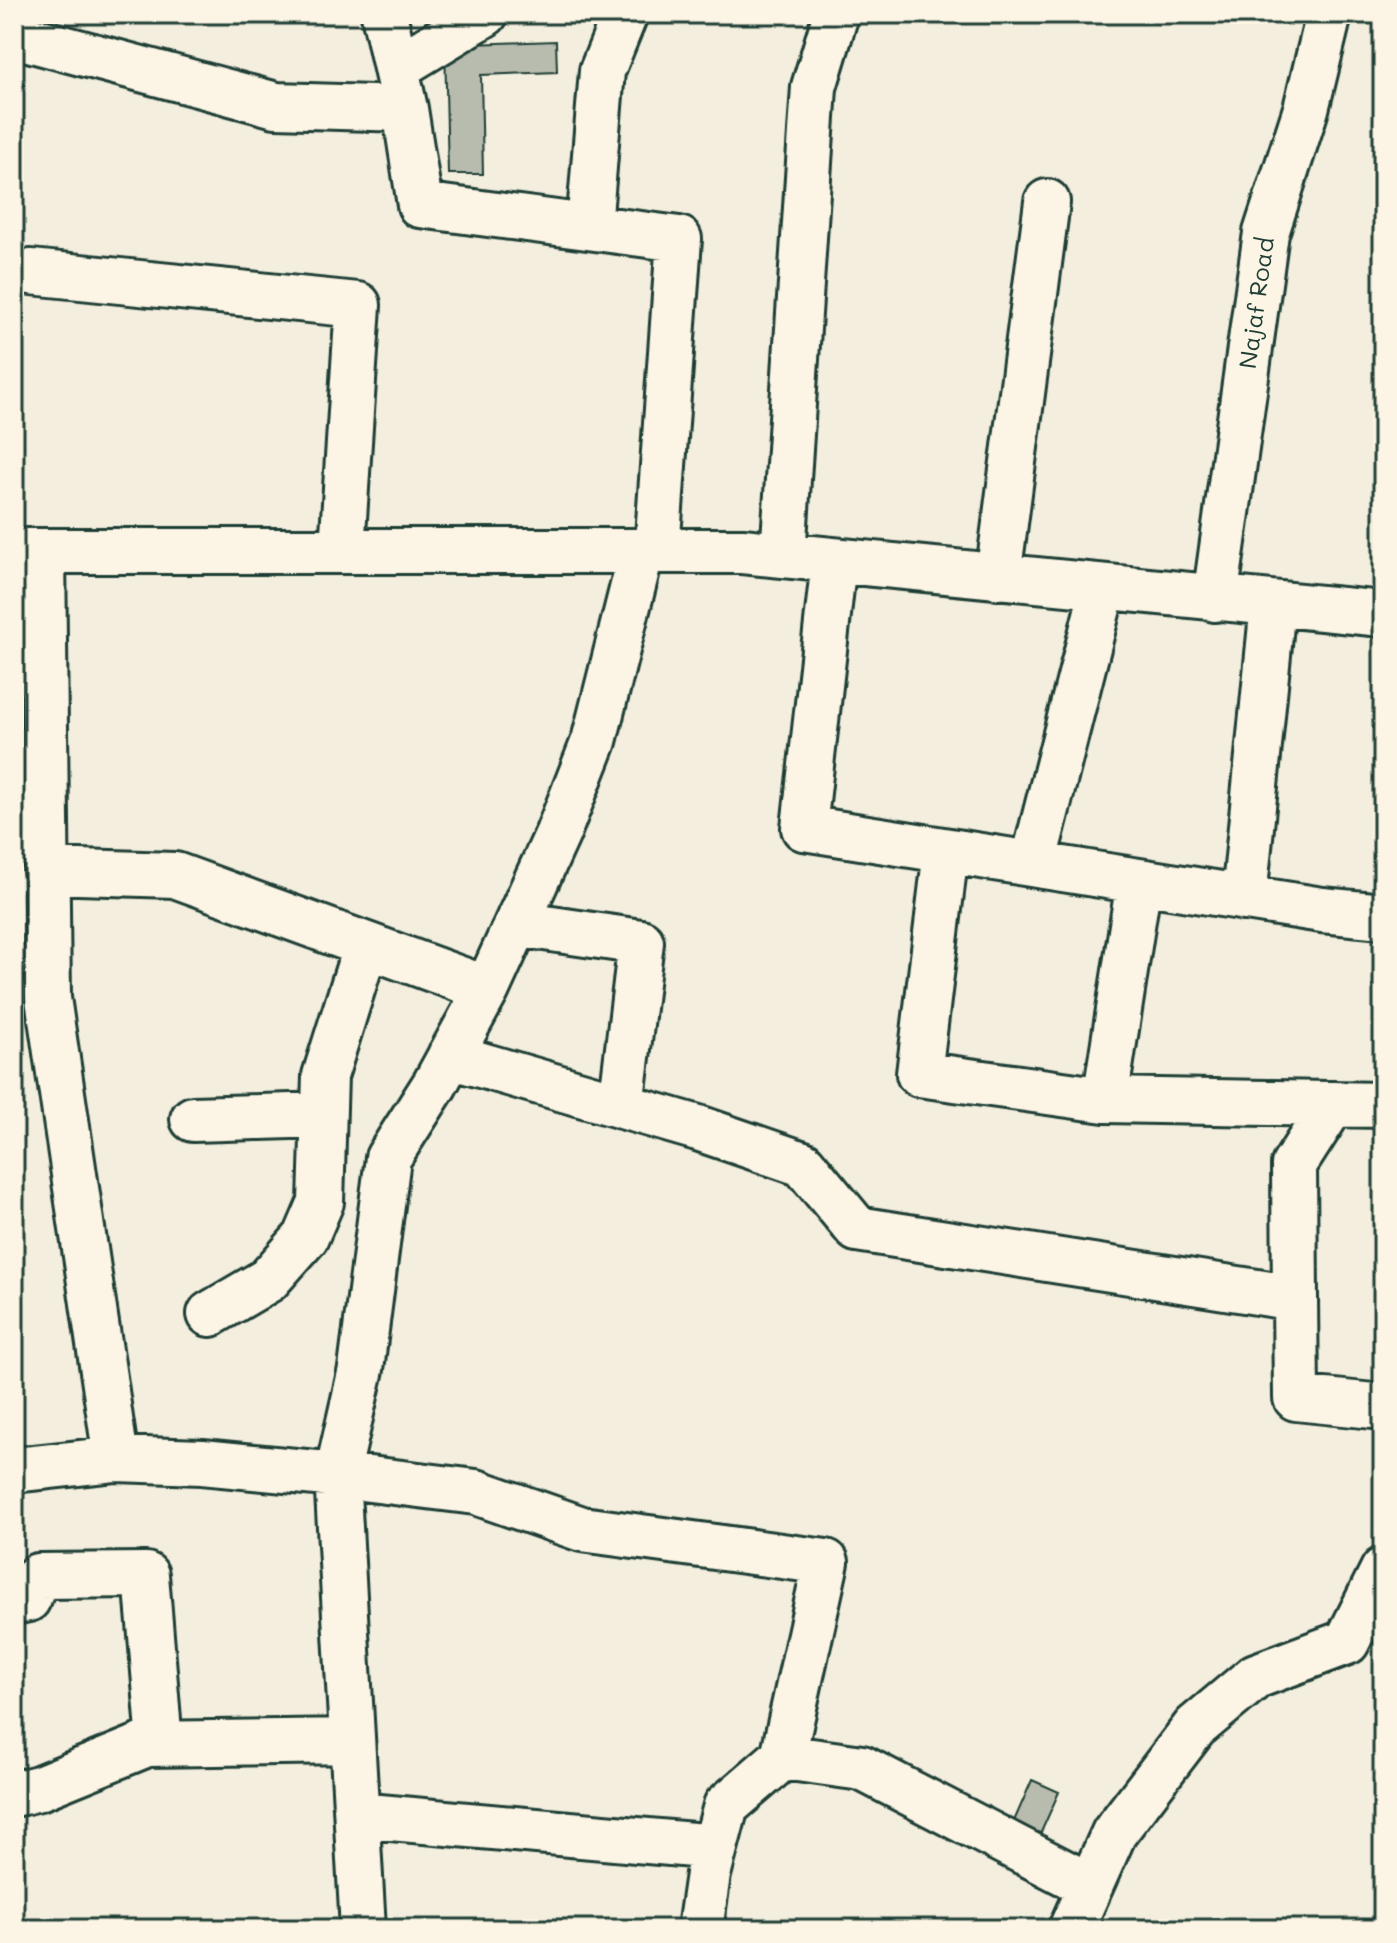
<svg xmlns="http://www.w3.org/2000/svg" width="1397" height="1943" viewBox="0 0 1397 1943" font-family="Mali,sans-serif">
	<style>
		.building { fill: #b8bcae; stroke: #1f3d34; stroke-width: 2 }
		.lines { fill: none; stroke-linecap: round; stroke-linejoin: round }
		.minor-casing { stroke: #1f3d34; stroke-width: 50 }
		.minor { stroke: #fcf5e5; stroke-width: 44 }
		.labels { text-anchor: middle; stroke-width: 7; stroke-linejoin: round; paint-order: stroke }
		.street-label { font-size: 24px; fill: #1f3d34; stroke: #fcf5e5 }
	</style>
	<rect width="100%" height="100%" fill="#f3eede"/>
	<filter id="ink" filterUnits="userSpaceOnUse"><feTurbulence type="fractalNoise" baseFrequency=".0125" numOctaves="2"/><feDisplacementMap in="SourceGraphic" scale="16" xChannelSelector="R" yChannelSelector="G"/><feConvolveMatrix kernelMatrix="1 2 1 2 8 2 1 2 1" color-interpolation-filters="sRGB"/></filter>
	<g filter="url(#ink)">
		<path class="building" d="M556,41L557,72L481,75L483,174H448L445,45Z
			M1032,1780L1059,1792L1034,1848L1007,1837Z"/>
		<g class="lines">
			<g class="minor-casing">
				<path id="minor" d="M384,14L405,109L420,205L679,239L657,551
					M14,35L276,105L405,109
					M396,68L485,14
					M589,227L602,71L625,14
					M31,272L358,305L342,549
					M14,551H742L1383,614
					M43,551L48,998L116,1459
					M783,555L814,87L836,14
					M834,561L804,828L1322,910L1383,916
					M998,577L1047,202
					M1215,599L1266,233L1306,109L1329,14
					M946,851L919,1074L1105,1100L1383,1105
					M1033,864L1103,588
					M46,871L175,875L487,989
					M1244,898L1273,604
					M517,924L641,942L621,1106
					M450,1056L698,1128L803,1164L857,1229L1295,1298L1296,1398L1383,1407
					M1105,1100L1139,881
					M193,1119L323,1115
					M1295,1298L1294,1165L1333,1104
					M210,1314L268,1280L306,1237L321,1202L325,1076L366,945
					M14,1470L116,1459L202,1462L337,1475L476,1492L582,1529L826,1562L783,1757
					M14,1602L28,1599L38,1576L146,1575L160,1744
					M14,1794L39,1788L147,1744L352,1741
					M357,1815L715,1847
					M363,1929L337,1475L361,1369L388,1158L435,1084L487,989L558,833L594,741L642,550
					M700,1929L708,1874L726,1806L783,1757L862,1768L1090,1886
					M1071,1929L1114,1833L1195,1727L1256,1676L1347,1642L1383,1570"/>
			</g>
			<use href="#minor" class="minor"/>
		</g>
	</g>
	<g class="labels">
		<g class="street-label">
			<text transform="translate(1257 303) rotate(-82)" y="8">Najaf Road</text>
		</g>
	</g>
	<rect width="1397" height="1943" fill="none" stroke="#fcf5e5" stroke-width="48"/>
	<rect x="24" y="24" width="1349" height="1895" fill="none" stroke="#1f3d34" stroke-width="3" filter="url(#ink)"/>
</svg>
